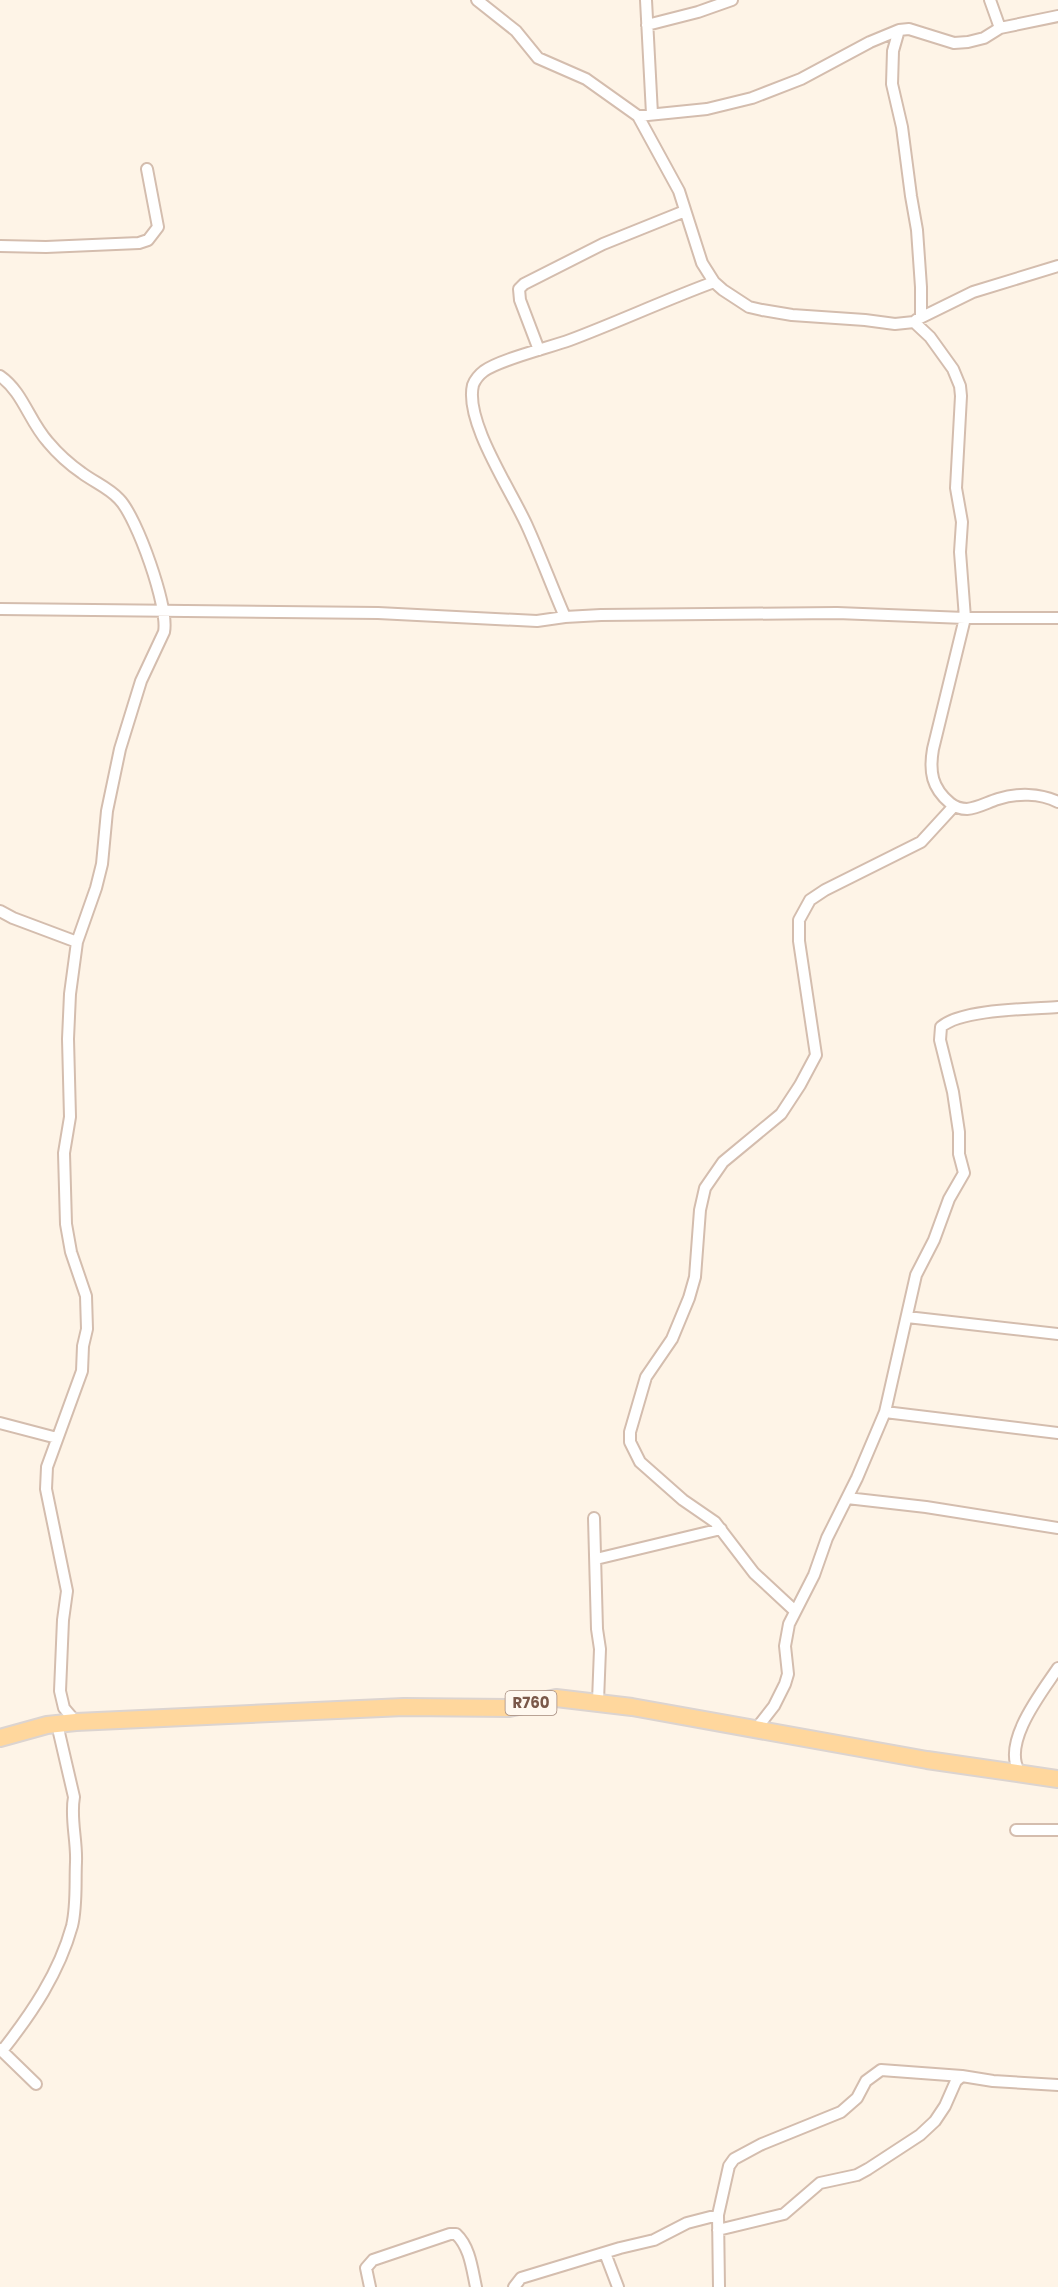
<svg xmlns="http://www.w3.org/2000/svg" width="1058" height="2287" viewBox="0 0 1058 2287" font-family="Poppins,sans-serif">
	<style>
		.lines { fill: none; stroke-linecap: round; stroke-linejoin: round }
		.street-casing { stroke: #d4bdae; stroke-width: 14 }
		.primary-casing { stroke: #dcd4d0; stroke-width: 20 }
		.street { stroke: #fff; stroke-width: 10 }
		.primary { stroke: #ffd79d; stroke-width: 16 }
		.labels { text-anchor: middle; stroke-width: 5; stroke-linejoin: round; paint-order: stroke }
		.shield { fill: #fff8ef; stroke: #a2887b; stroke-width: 1.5 }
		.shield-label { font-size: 15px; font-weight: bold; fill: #7a5849 }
	</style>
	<rect width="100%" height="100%" fill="#fef4e7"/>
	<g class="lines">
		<g class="street-casing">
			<path id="street" d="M477,0L516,31L538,58L586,79L638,116L679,191L702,263L714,282L723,290L749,307L762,310L792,315L865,320L895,324L914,322L930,337L953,369L960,386L961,396L956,488L962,522L960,552L965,618L933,749C929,772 932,788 950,803C955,807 961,809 967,809C978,808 988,802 998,799C1017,793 1040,793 1058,802
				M646,0L652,114
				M990,0L1000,28
				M647,25L698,12L732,0
				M899,30L893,51L892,84L902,127L911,196L917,230L921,287V316
				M638,116L707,109L752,98L801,79L870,42L899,30L909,29L954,43L968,42L984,38L1000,28L1058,16
				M0,246L46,247L139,243L148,240L158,227L147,169
				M916,320L973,292L1058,266
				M539,350L520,300L519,289L524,284L603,244L685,211
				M0,376C23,392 29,421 48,442C58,454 69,464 82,473C94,482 109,488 119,499C137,517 169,608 164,632L141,681L120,749L107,811L102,864L96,888L77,942L70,994L68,1039L70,1117L64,1153L66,1224L71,1252L86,1296L87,1329L83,1346L82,1371L47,1467L46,1489L67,1591L63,1620L60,1691L64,1708L76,1722
				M0,609L378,613L537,621L565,617L601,615L837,613L965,618H1058
				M565,617C552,587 541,557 528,528C513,493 464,422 473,385C475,380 480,374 484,371C501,359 548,348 570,340C618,322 665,300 714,282
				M0,911L13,918L77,942
				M907,1317L1058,1334
				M885,1412L1058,1433
				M0,1423L57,1438
				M847,1498L926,1507L1058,1528
				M594,1518L597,1629L600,1649L598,1701
				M596,1559L721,1529
				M795,1611L754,1573L715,1522L683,1500L640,1462L630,1442V1432L646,1377L672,1339L689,1298L695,1277L700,1210L705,1188L723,1162L781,1114L800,1085L816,1055L799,941V920L810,900L825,890L921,842L954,806
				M756,1729L774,1706L785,1684L788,1674L785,1646L789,1624L814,1575L827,1538L857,1478L885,1412L916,1275L934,1240L949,1199L964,1173L959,1154V1132L953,1092L940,1040L941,1027C961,1009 1031,1009 1058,1007
				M1025,1774L1019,1771C1002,1742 1042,1692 1058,1668
				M1016,1830H1058
				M0,2049L36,2084
				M2,2051C32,2013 59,1973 72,1926C77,1905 75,1883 76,1862C77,1840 70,1818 74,1797L57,1724
				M718,2230L784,2214L820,2183L857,2175L868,2169L920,2135L935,2121L945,2106L956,2081L962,2076L993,2081L1058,2085
				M605,2253L618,2287
				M370,2287L366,2268L373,2260L450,2234H456C470,2247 472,2269 476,2287
				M514,2287L521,2278L620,2248L654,2240L687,2223L718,2215
				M719,2287L718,2215L729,2166L734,2159L762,2144L841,2112L857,2098L866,2081L881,2070L962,2076"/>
		</g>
		<g class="primary-casing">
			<path id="primary" d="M0,1738L47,1725L76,1722L404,1707L509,1708L556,1698L632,1707L927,1760L1058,1779"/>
		</g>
		<use href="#street" class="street"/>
		<use href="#primary" class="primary"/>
	</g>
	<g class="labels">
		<rect class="shield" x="505.5" y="1691" width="51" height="24" rx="4.5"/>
		<g class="shield-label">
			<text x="531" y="1708">R760</text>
		</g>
	</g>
</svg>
